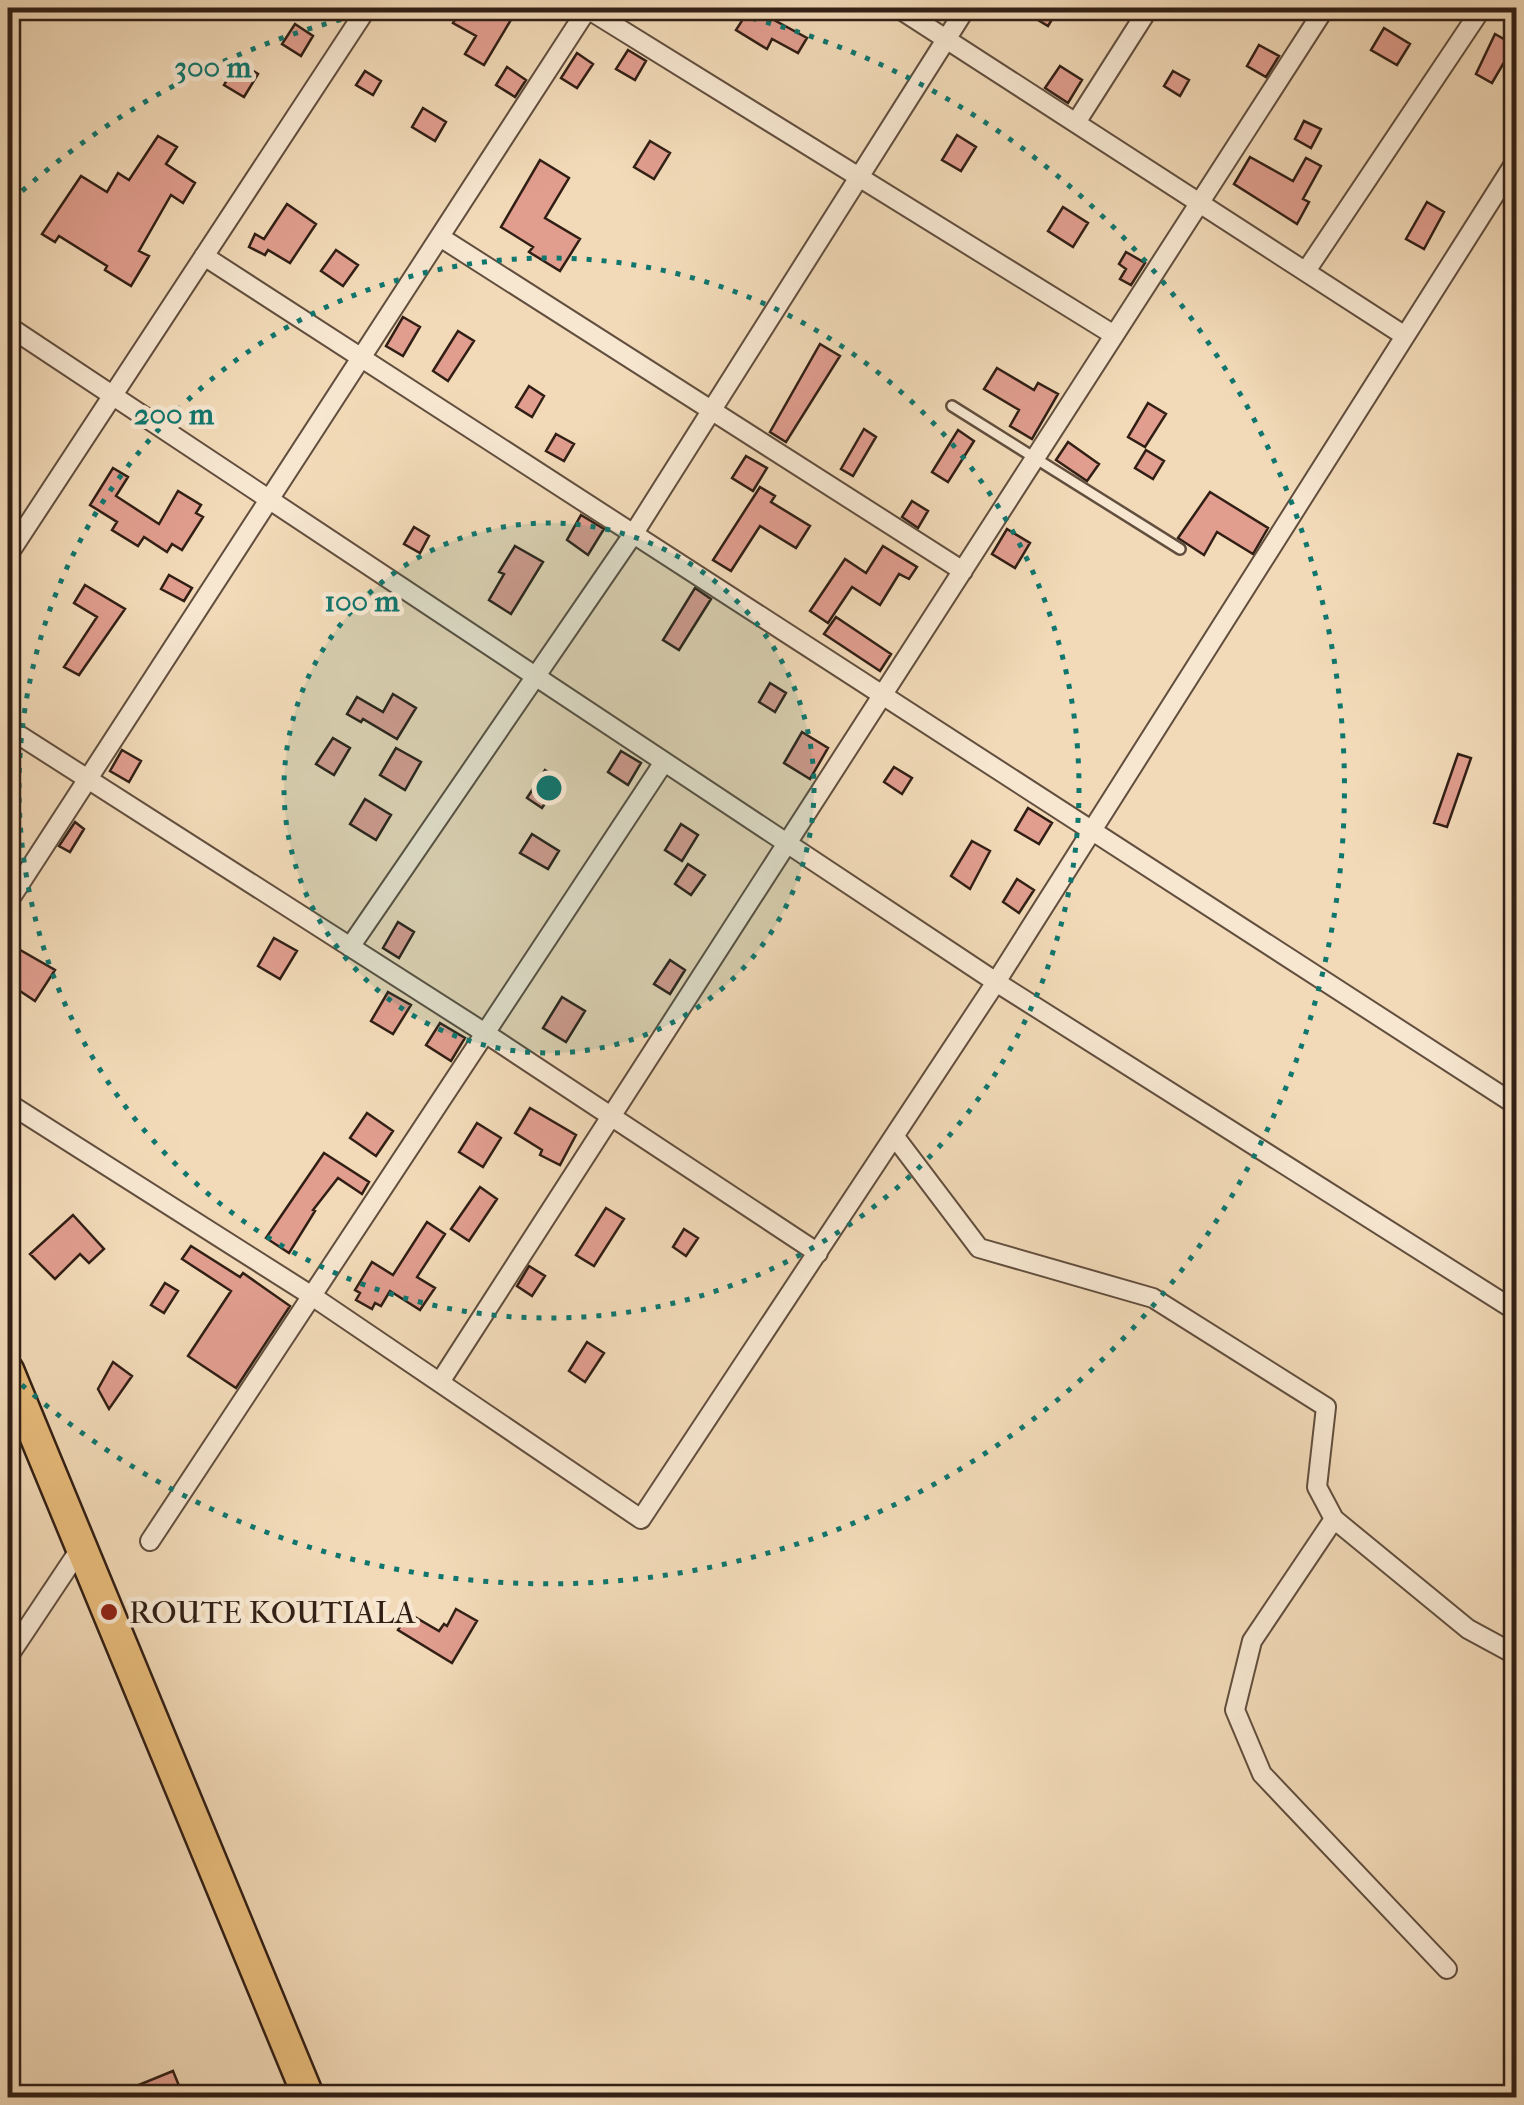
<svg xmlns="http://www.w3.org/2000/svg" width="1524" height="2105" viewBox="0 0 1524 2105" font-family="'IM FELL French Canon',serif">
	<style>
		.building { fill: #e19e8f; stroke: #311f15; stroke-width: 2.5 }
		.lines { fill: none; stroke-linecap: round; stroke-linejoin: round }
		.service-casing { stroke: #614e3e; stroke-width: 14 }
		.minor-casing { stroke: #614e3e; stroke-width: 22 }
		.primary-casing { stroke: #311f15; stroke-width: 35 }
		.service { stroke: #f7e7d1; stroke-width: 9 }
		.minor { stroke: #f7e7d1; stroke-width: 18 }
		.primary { stroke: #e9bd7c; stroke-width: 30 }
		.ring { fill: none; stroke: #0f766e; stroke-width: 5; stroke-dasharray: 5 10 }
		.poi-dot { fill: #8f2418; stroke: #f7e7d1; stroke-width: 4 }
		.labels { text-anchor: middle; stroke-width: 9; stroke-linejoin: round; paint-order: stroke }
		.poi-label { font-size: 32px; fill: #311f15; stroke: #f7e7d1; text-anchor: start }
		.centre { fill: #0f766e; stroke: #f7e7d1; stroke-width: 5 }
		.ring-label { font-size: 30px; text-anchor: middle; font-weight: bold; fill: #0f766e; stroke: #f7e7d1; stroke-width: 9; stroke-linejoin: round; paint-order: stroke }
	</style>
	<rect width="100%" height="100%" fill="#f2dab8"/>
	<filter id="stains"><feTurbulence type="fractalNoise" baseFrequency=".002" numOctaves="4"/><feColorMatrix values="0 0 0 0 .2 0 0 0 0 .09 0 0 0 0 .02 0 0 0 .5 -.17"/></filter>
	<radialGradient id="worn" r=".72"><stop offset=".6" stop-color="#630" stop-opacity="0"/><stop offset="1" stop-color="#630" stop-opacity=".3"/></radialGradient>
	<path class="building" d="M462,8H518L484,65L465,54L476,36L453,23Z
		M750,8H770L765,15L807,38L798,53L772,39L767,49L736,30Z
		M1018,8H1059L1048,26Z
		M295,24L313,36L301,56L282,44Z
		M1384,28L1410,44L1397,65L1371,50Z
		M1495,34L1516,46V55L1509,68L1503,64L1492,83L1476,74Z
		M1259,45L1279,56L1266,77L1247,66Z
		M628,50L646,61L635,80L616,69Z
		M577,53L593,64L577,88L561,78Z
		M238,61L258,74L244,97L224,85Z
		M1060,66L1082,80L1068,103L1045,88Z
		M507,67L526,80L515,97L496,85Z
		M365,71L381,81L373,95L356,85Z
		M1173,71L1189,80L1180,96L1164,86Z
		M423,108L446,122L435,141L412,127Z
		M1304,121L1321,129L1311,148L1295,139Z
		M957,135L976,147L961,171L942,160Z
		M158,136L177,147L166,164L195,183L183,203L171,195L139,251L149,256L131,286L105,270L107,266L59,236L55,242L42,234L81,176L107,192L118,173L129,180Z
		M650,141L670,153L654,179L634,167Z
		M1250,157L1293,181L1306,158L1321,166L1303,199L1309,202L1297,224L1234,184Z
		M540,160L569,178L545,218L580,239L560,271L529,252L533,247L501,227Z
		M1427,202L1444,212L1424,249L1406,239Z
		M287,204L316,224L290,263L268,250L265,255L249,247L255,234L264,239Z
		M1063,207L1088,223L1073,247L1048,231Z
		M336,250L358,265L343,286L321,271Z
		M1126,252L1145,263L1131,285L1120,279L1126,269L1119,264Z
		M403,317L420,327L403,356L386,346Z
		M458,331L474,341L448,381L433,371Z
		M820,344L840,356L786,442L770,432Z
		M997,368L1034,390L1038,383L1058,394L1032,439L1010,426L1019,410L984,389Z
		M529,386L544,396L532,417L516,407Z
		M1148,403L1166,414L1145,447L1128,437Z
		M864,429L876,437L853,476L841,469Z
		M958,430L974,441L948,482L932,472Z
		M556,434L574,444L564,461L546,451Z
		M1068,442L1099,464L1087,481L1056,460Z
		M1146,450L1164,461L1153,479L1135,468Z
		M746,456L767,468L753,491L732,478Z
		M113,468L128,477L116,496L159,524L178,491L201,505L196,513L203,517L182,550L172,544L167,552L144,537L138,546L112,530L117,522L90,505Z
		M760,487L775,496L771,502L810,526L796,548L760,526L731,571L713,560Z
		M1210,492L1268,528L1253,554L1217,532L1204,555L1178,538Z
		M912,501L928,511L918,528L902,517Z
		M581,515L604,529L588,555L567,540Z
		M414,527L429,536L420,553L404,544Z
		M1007,529L1030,543L1015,568L992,554Z
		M515,546L543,562L511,614L489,600L504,574L499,572Z
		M883,546L917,567L909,579L899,574L880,605L852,587L828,623L810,611L845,559L866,573Z
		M169,575L192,588L184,601L161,589Z
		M85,585L125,609L79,675L64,667L97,617L74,603Z
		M695,588L711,599L679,650L663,640Z
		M836,617L891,654L880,671L824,634Z
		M770,683L786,693L775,712L759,702Z
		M393,694L416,708L397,739L363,719L361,722L347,714L357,697L383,712Z
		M802,732L828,748L810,779L784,763Z
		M333,738L350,748L334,775L316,764Z
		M396,748L421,762L405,790L380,775Z
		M122,750L141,761L129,782L110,771Z
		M621,751L641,763L628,785L608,772Z
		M1458,754L1471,758L1447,827L1434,823Z
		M894,767L912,778L902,794L884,782Z
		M545,770L560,780L542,808L527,798Z
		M365,799L391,815L376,840L350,824Z
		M1028,808L1052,823L1039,844L1015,830Z
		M75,822L84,829L70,852L59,846Z
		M681,824L698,835L682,861L665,850Z
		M532,834L559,851L548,869L520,853Z
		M972,841L990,851L970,889L951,876Z
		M688,864L705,875L691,895L675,884Z
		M1017,879L1034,890L1019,913L1003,902Z
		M398,922L414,932L399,958L383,948Z
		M274,938L297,951L280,979L258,966Z
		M8,943L55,970L35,1001L8,983Z
		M670,960L685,970L670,994L654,984Z
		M388,992L411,1005L393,1034L371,1021Z
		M562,997L585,1011L566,1042L543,1028Z
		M440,1023L465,1038L451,1061L426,1045Z
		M530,1108L576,1135L560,1165L540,1155L542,1150L515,1133Z
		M367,1113L393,1131L376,1156L350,1138Z
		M477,1123L501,1138L483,1167L459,1152Z
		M324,1153L369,1182L362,1194L338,1178L313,1210L315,1211L289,1253L266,1238Z
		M480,1187L497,1199L469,1241L451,1229Z
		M606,1208L624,1219L594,1266L576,1255Z
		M73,1215L104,1249L89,1263L80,1254L55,1279L30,1254Z
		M427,1222L445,1234L417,1277L435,1288L420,1310L390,1291L381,1306L375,1303L372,1309L356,1300L360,1293L355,1290L372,1262L393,1275Z
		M684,1229L698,1238L686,1256L673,1247Z
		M191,1246L240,1277L243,1273L290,1306L236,1388L188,1356L231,1291L182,1259Z
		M529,1266L545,1276L532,1296L517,1286Z
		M165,1283L178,1291L164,1313L151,1305Z
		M587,1342L604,1353L585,1382L569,1371Z
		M113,1362L132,1376L109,1409L98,1389Z
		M456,1609L477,1621L452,1663L398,1630L408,1613L439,1631L444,1624L447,1626Z
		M173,2071L184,2098H109V2097Z"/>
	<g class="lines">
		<g class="service-casing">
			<path id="service" d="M952,406L1180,549"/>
		</g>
		<g class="minor-casing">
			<path id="minor" d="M586,8L1114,335
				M898,8L1405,336
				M1077,121L1149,8
				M440,237L963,571
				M204,256L1516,1105
				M1306,271L1482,8
				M8,326L996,982L1516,1311
				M8,555L367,8
				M8,728L485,1033L818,1253
				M8,902L588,8
				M350,947L634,533L966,8
				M8,1103L312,1296L641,1519L996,982L1516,161
				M895,1137L979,1248L1153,1298L1326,1407L1317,1487L1334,1519L1468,1629L1516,1655
				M440,1382L1325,8
				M1334,1519L1252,1641L1235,1710L1262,1774L1447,1969
				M150,1541L664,762
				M8,1657L82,1546"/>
		</g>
		<g class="primary-casing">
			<path id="primary" d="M8,1370L309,2098"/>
		</g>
		<use href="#service" class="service"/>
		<use href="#minor" class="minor"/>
		<use href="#primary" class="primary"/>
	</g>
	<circle cx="549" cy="788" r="265" fill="#0f766e" fill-opacity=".12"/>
	<g class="ring">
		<circle cx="549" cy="788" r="265"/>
		<circle cx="549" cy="788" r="530"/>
		<path d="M11 201A796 796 0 0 1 390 8M708 8A796 796 0 1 1 11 1375"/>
	</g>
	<circle class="poi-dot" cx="109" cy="1612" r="10"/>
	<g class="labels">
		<g class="poi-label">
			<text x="129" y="1623">ROUTE KOUTIALA</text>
		</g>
	</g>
	<circle cx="549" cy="788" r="15" class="centre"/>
	<g class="ring-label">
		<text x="213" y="77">300 m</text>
		<text x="174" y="424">200 m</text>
		<text x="362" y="611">100 m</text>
	</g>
	<rect width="1524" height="2105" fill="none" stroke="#f2dab8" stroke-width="40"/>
	<rect x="10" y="10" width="1504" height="2085" fill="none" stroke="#311f15" stroke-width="5"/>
	<rect x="20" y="20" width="1484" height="2065" fill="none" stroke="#311f15" stroke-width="2.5"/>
	<rect width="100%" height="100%" filter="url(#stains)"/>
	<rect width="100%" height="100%" fill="url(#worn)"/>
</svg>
